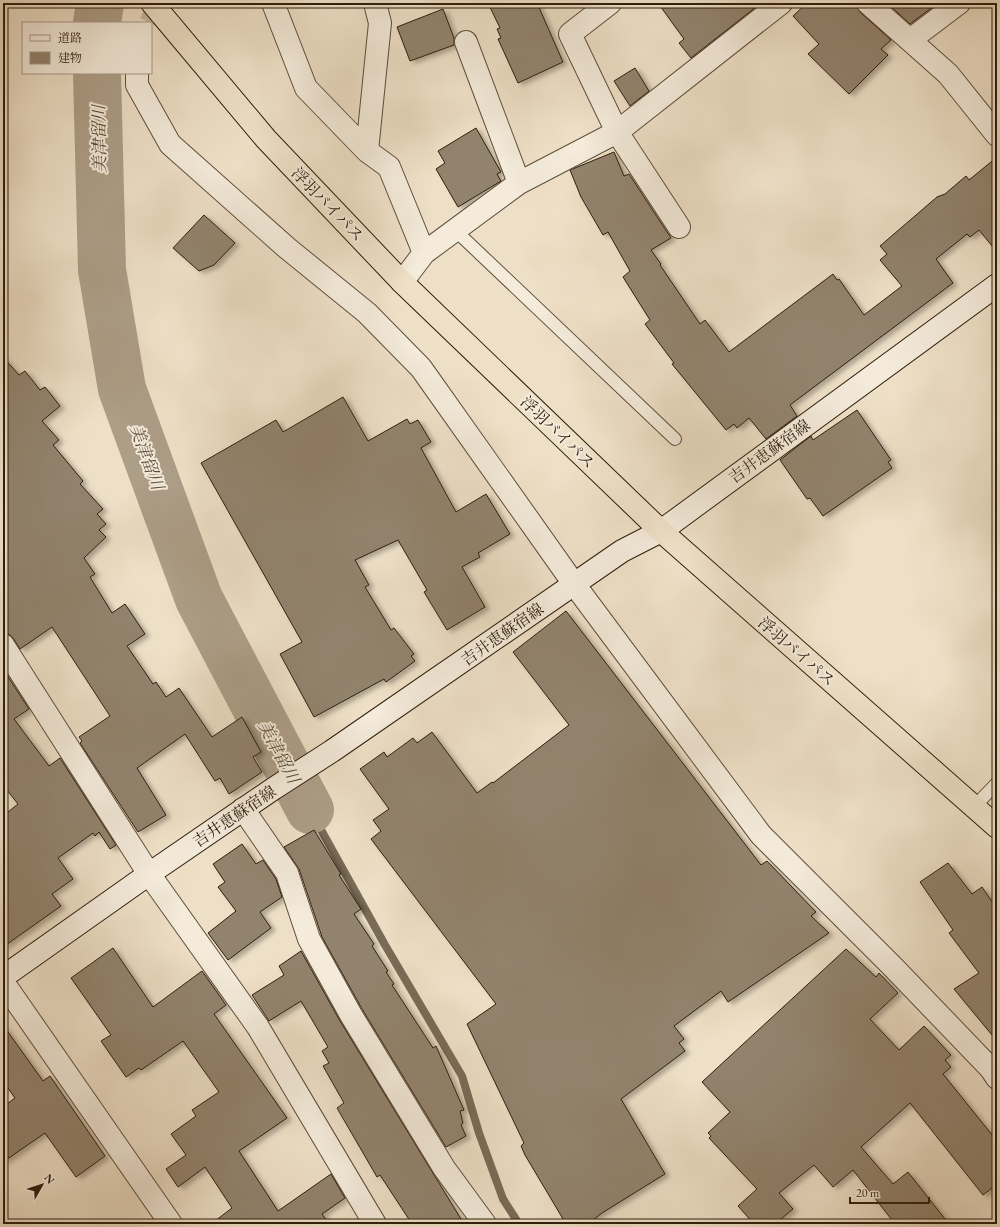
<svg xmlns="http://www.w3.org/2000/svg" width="1000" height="1227" viewBox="0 0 1000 1227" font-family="'EB Garamond','Noto Serif JP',serif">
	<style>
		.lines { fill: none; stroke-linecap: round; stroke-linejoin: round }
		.stream { stroke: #7a6b57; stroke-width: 8 }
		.river { stroke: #ad9e88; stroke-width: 48 }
		.building { fill: #92836e; stroke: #2e1e0d; filter: url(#shadow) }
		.minor-tunnel { stroke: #c8b9a2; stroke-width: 22; stroke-dasharray: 22 11; stroke-linecap: butt }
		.service-casing { stroke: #5e4e3c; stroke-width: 14 }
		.minor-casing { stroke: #5e4e3c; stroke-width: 24 }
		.secondary-casing { stroke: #2e1e0d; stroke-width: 24 }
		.trunk-casing { stroke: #2e1e0d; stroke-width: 24 }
		.service { stroke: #f4ebdb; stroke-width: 12 }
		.minor { stroke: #f4ebdb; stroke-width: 22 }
		.secondary { stroke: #f4ebdb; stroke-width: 22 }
		.trunk { stroke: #eee0c7; stroke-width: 22 }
		.labels { text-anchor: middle; stroke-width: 4; stroke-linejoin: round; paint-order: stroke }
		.street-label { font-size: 16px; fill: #2e1e0d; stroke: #f4ebdb }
		.water-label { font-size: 17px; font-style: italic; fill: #5a4b38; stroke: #f4ebdb }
	</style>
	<defs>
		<filter id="shadow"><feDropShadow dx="4.5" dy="2.5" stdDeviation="2" flood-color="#0004"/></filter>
	</defs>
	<rect width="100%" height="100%" fill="#eee0c7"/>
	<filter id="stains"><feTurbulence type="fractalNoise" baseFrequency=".005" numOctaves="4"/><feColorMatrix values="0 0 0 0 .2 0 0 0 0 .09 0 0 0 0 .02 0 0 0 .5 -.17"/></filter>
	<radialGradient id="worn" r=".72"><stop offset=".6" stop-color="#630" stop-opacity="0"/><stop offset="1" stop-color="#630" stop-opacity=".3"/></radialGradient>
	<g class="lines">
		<path class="stream" d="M310,810L385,945L462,1076L479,1133L503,1199L519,1224"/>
		<path class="river" d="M97,23L100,3
			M97,73L102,270L122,389L199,599L310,810"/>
	</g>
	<path class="building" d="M488,3H537L563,62L518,83L498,39L501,38L497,29L500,28Z
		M658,3H761L691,58L679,43L684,39Z
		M807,3H856L860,12L891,40L881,49L888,55L849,94L808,54L819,44L793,16Z
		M887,3H938L910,24Z
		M443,9L454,38V45L410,61L397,27Z
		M635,68L649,91L630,106L614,81Z
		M476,128L501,172L497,174L501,181L458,207L436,169L445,163L438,151Z
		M614,152L624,176L629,174L671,238L651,250L661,264L660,265L700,324L705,320L729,352L833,274L837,280L839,279L864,315L902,286L880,260L887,254L880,246L937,197L945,194L966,176L969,180L997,157V252L979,230L970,237L967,234L936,259L953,283L790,405L797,416L766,439L749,418L737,428L734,424L726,430L672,364L674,363L645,324L650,320L623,277L630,271L608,232L603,235L581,197L570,170Z
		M204,215L235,243L214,265L199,271L173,248Z
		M3,357L19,375L25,371L40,390L45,387L60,406L42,421L59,440L53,445L83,481L80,484L103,509L97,514L106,524L99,530L106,537L84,558L95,574L90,577L112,613L125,604L145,634L127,646L153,684L156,682L166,697L179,688L212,737L242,717L261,752L253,757L262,772L229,794L220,778L215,781L185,734L137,768L166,815L138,832L80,743L82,741L79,737L110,716L52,627L20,649L13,638L9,634L3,633Z
		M343,397L368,441L407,419L410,424L418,420L431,442L421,448L456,512L486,494L510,534L478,553L480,557L462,567L485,607L447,630L424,592L427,590L398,540L355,560L369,585L365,587L391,630L394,628L414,654L411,656L415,661L386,682L384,679L314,717L280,654L302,642L201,463L276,420L283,432Z
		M857,410L891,460L888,462L892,468L823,516L810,498L807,499L780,460L811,436L813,440Z
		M566,611L761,865L767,861L816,912L811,916L829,933L728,1002L721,991L674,1026L684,1039L679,1043L685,1051L621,1099L665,1174L602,1213L588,1224H566L525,1155L521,1146L524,1143L467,1024L496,1004L371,839L381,831L373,820L389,809L360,769L384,752L387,757L413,738L417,743L432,732L477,793L492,782L493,783L569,725L513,652Z
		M3,669L29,709L14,719L49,766L60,758L116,845L110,849L99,832L95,836L93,833L58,858L73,879L52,894L61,906L3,947V816L18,804L3,785Z
		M314,830L341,874L339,875L361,909L354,914L374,944L372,946L388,971L386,972L394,984L392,985L433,1048L436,1046L464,1110L460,1111L463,1123L461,1125L466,1136L446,1147L362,1009L322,937L299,869L284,847Z
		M242,844L256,864L263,860L276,879L282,897L260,912L271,928L228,960L208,933L236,911L218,887L225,882L213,864Z
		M948,863L972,894L982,887L997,909V1041L954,989L979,973L949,933L953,930L920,882Z
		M113,948L153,1007L202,971L226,1005L214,1014L287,1118L239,1151L278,1211L331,1174L345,1198L322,1214L329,1224H211L232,1208L205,1167L178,1187L166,1169L186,1155L171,1134L196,1116L192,1110L219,1092L183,1041L141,1070L139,1068L126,1077L101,1041L111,1035L71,978Z
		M846,949L876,977L879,973L898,993L870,1019L899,1050L924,1026L951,1055L945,1060L951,1067L943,1074L997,1141V1184L983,1195L910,1103L861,1147L893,1184L908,1172L949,1224H895L853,1170L833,1187L814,1165L779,1193L793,1209L775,1224H754L738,1206L757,1189L709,1138L711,1136L708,1133L730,1112L702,1082Z
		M301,951L340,1021L464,1224H412L380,1175L377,1177L337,1108L344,1103L323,1066L329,1063L322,1051L328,1047L301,1001L269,1021L252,995L284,975L279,966Z
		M3,1025L43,1081L50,1076L105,1156L76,1177L45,1133L3,1162V1107L15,1098L3,1081Z"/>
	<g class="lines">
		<path class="minor-tunnel" d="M150,23L160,3"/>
		<g class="service-casing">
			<path id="service" d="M456,231L675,439
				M974,807L997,783"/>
		</g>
		<g class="minor-casing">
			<path id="minor" d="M273,3L306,88L367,151L389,167L424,253L402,282
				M610,3L570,34L617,132L679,227
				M868,3L948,74L997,135
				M910,40L959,3
				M466,42L519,183
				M137,73V85L170,144L287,248L367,313L421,368L574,584L761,835L894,968L991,1069L997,1078
				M367,151L380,23L375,3
				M424,253L519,183L617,132L781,3
				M3,645L149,874L258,1027L375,1224
				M243,809L287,873L309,939L351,1015L444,1168L485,1224
				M3,982L171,1224"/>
		</g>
		<g class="secondary-casing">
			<path id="secondary" d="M3,977L149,874L273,789L332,751L622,551L661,531L997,285"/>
		</g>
		<g class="trunk-casing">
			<path id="trunk" d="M152,3L266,139L402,282L661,531L997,827"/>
		</g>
		<use href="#service" class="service"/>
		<use href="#minor" class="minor"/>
		<use href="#secondary" class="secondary"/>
		<use href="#trunk" class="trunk"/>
	</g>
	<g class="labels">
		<g class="street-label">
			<text transform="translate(328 204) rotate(46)" y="6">浮羽バイパス</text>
			<text transform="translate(558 432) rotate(44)" y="6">浮羽バイパス</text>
			<text transform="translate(769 451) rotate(-36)" y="6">吉井恵蘇宿線</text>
			<text transform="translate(502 634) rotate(-35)" y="6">吉井恵蘇宿線</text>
			<text transform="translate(797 651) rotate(41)" y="6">浮羽バイパス</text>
			<text transform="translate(234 816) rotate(-34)" y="6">吉井恵蘇宿線</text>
		</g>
		<g class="water-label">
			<text transform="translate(99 139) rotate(-91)" y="6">美津留川</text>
			<text transform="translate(147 457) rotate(70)" y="6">美津留川</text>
			<text transform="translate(279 752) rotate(62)" y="6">美津留川</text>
		</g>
	</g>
	<rect width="1000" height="1227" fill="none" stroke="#eee0c7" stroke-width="16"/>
	<rect x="4" y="4" width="992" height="1219" fill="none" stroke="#2e1e0d" stroke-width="2"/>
	<rect x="8" y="8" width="984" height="1211" fill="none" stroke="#2e1e0d"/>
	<rect x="22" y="22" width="130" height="52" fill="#f4ebdb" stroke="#a59989"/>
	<rect x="30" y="35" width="20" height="6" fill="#f4ebdb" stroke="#a59989"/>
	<text x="58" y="42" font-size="12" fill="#2e1e0d">道路</text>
	<rect x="30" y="52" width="20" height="12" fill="#92836e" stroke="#a59989"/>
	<text x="58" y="62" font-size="12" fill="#2e1e0d">建物</text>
	<g transform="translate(42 1185) rotate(51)" stroke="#f4ebdb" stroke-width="3" paint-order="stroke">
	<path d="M0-3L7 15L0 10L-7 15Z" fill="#2e1e0d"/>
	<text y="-6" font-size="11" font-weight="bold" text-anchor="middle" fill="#2e1e0d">N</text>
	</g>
	<path d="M850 1197v6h79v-6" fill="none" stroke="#2e1e0d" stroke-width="2"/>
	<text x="856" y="1197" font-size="12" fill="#2e1e0d" stroke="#f4ebdb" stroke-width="3" paint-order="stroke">20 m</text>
	<rect width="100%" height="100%" filter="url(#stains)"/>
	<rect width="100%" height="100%" fill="url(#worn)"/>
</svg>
